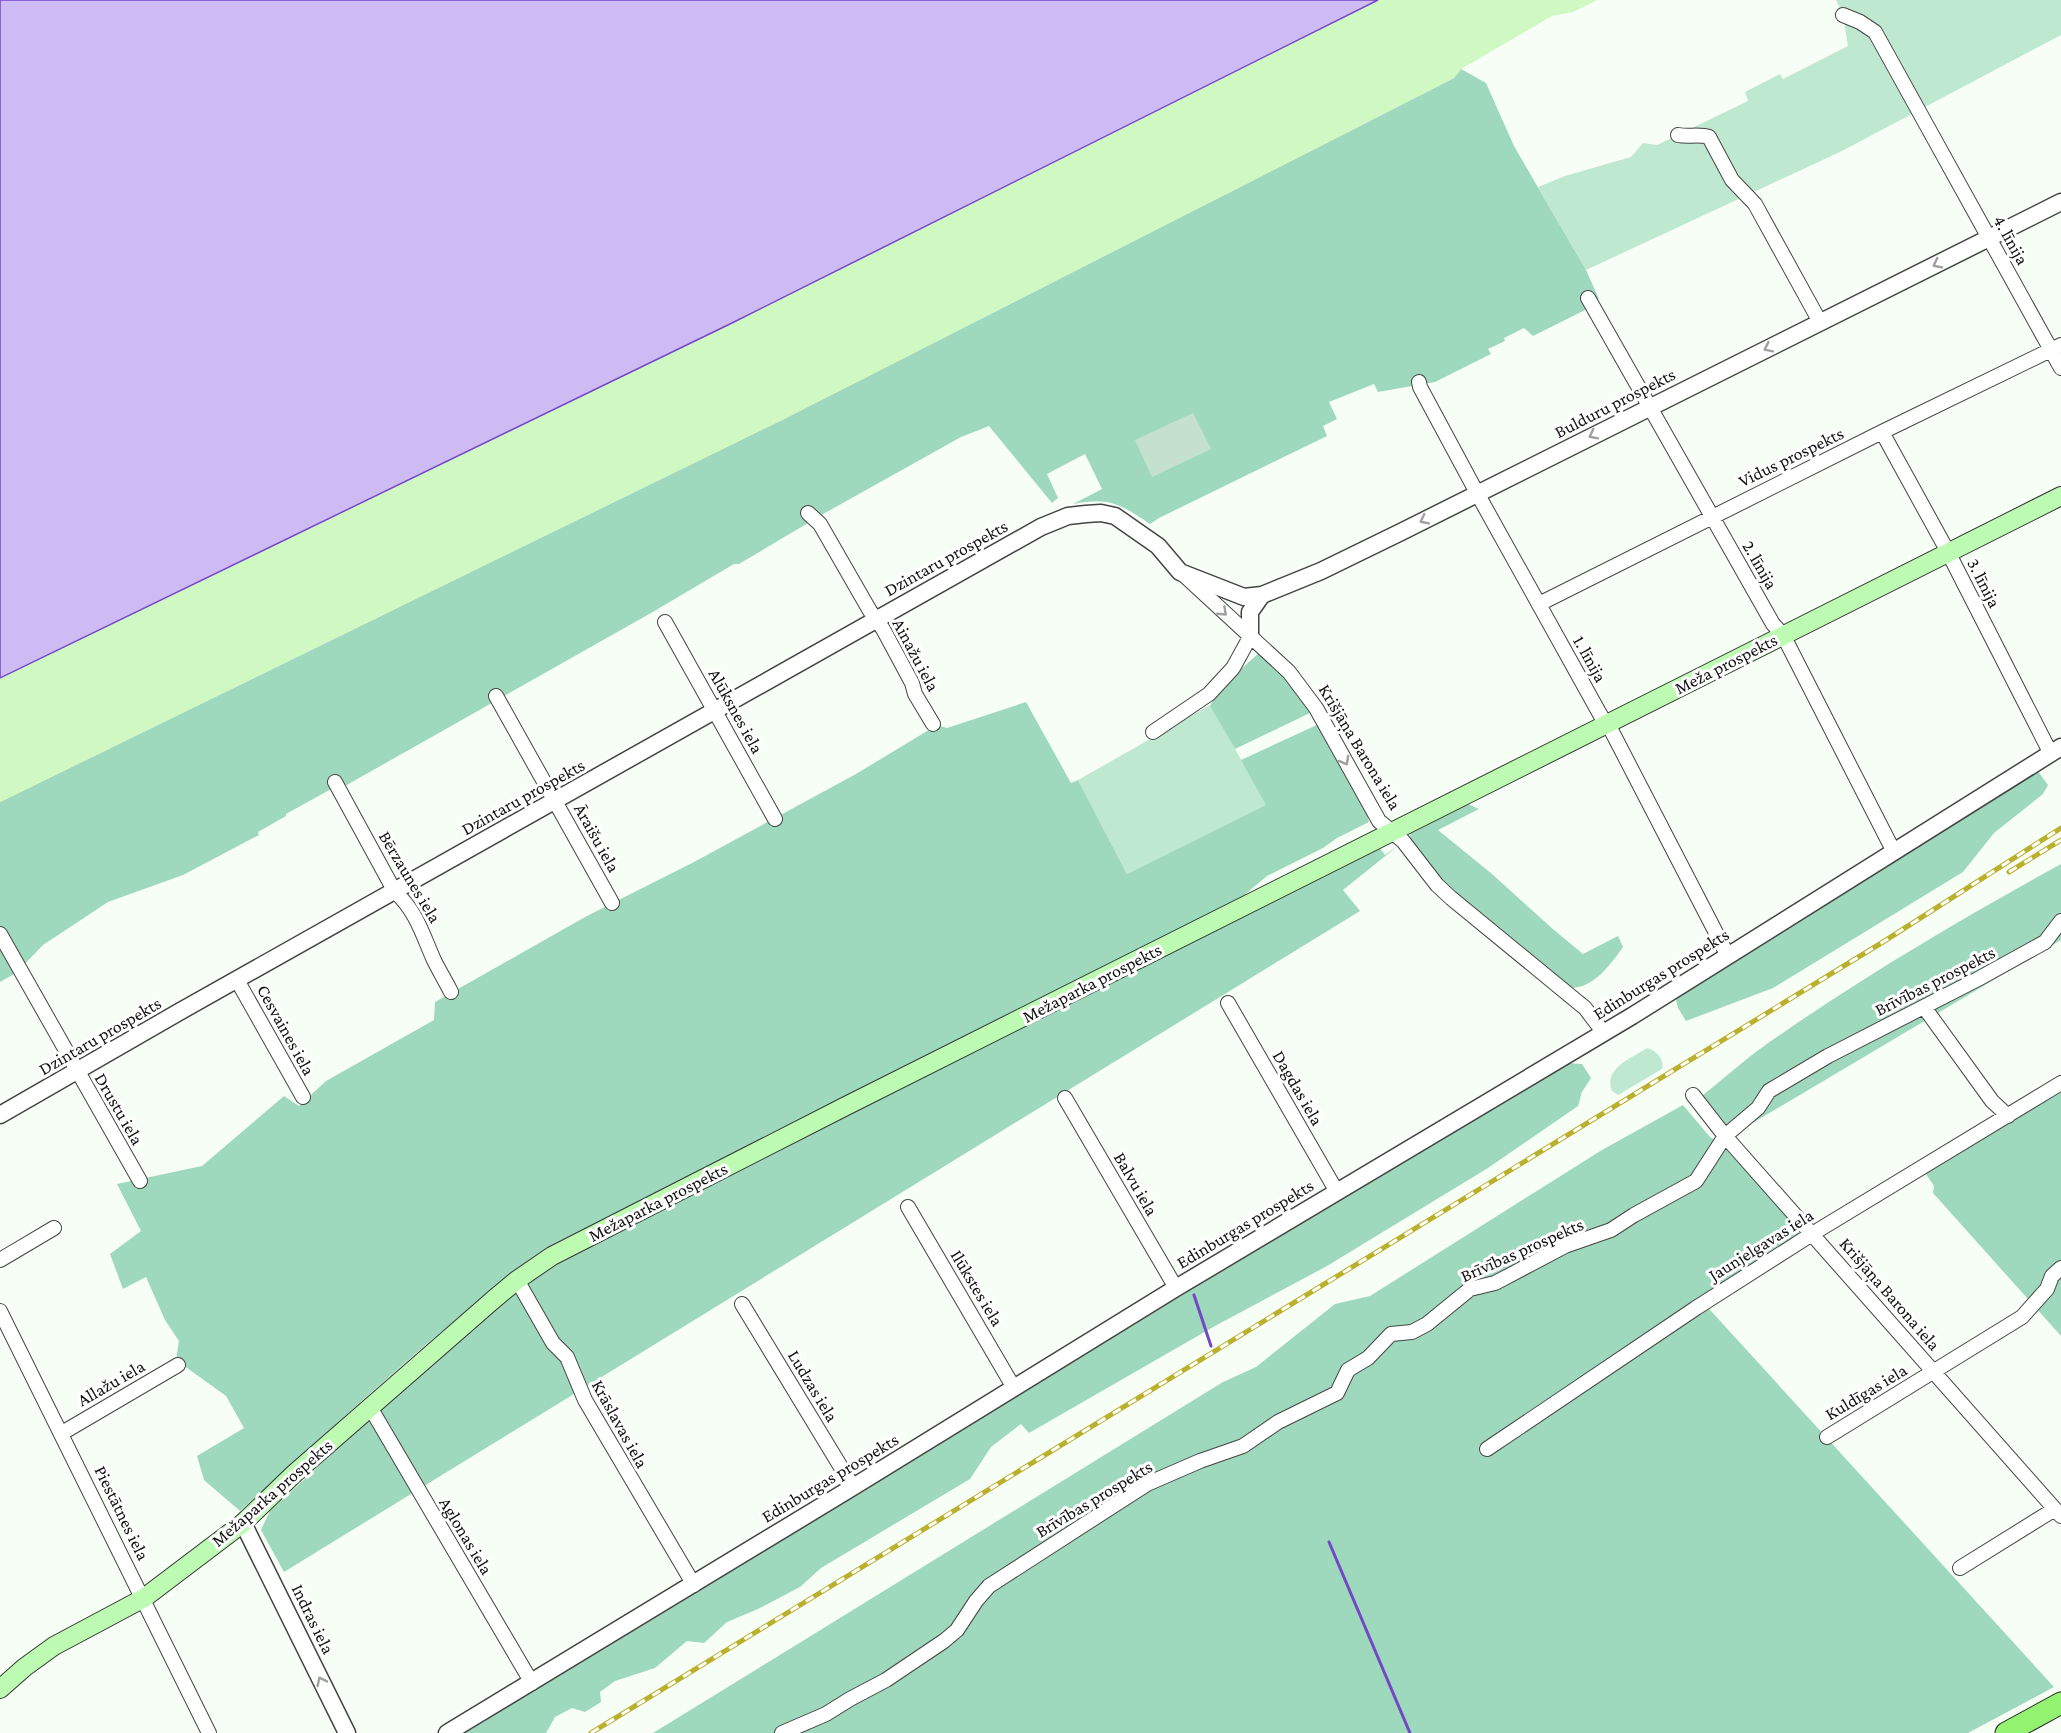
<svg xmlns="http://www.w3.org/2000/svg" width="2061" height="1733" viewBox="0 0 2061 1733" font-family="'Crimson Pro',serif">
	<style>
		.green { fill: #bfe8d1 }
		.forest { fill: #9fd9bd }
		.sand { fill: #d0f8c3 }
		.cemetery { fill: #c5e1cd }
		.water { fill: #cfbbf4; stroke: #7546c8; stroke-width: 1.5 }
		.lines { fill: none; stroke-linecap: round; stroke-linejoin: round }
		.stream { stroke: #7546c8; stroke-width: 3 }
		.minor-casing { stroke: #444; stroke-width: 16 }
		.tertiary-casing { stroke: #444; stroke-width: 19 }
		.secondary-casing { stroke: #333; stroke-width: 20 }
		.primary-casing { stroke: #222; stroke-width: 23 }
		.minor { stroke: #fff; stroke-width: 14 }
		.tertiary { stroke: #fff; stroke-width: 16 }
		.secondary { stroke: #bdfbb3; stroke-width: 18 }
		.primary { stroke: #94f271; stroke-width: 21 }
		.rail-casing { stroke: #bbb02e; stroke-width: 5 }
		.rail { stroke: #fff; stroke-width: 3; stroke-dasharray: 9; stroke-linecap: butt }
		.oneway { stroke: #a0a0a0 }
		.labels { text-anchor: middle; stroke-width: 6; stroke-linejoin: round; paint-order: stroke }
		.street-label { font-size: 18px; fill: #111; stroke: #fff }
	</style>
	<rect width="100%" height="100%" fill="#f7fef5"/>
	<path class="green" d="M1836,0H2061V35L1842,151L1586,270L1538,187L1565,176L1631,157L1643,143L1657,145L1748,101L1745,92L1780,74L1783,79L1848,46L1843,15Z
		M1210,705L1267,805L1127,874L1078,780Z
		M1647,1048C1656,1050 1665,1060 1662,1069L1618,1095L1612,1091C1603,1068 1632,1058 1647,1048Z"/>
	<path class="forest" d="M1461,69L1486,83L1514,146L1586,270L1599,299L1587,309L1533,336L1524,328L1504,338L1505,341L1488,349L1491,354L1435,382L1378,392L1374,384L1329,402L1337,419L1323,426L1327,436L1159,518L1150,524C1120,504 1110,497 1073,504L1102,489L1085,454L1047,474L1058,498L1052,503L989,426L961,437L825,513L739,564H734L651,613L345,786L333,788L286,814V816L258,832L259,835L183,875L108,902L43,945L16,973L0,982V802L784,419L1454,78Z
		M1261,651L1279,670L1312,712L1235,749L1210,706L1219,689Z
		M1026,702L1071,783L1078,780L1127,874L1266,805L1241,760L1319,724L1366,811L1369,822L1337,838L1323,848L1267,876L1242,897L568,1237C522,1264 482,1298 441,1332C372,1390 307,1451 240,1511L204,1480L197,1456L244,1428L226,1396L176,1360L179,1341L165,1320L146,1277L123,1289L110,1254L141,1231L117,1184L202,1166L284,1096L299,1106L326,1081L434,1020L435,1002L585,917L694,862L856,774L937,725L947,728Z
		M2035,767L2048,785L2043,794L1994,833L1963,872L1773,988L1686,1021L1678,1008L1676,1000L1680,994Z
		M1468,804L1479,809L1438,830L1492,874L1554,930L1583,954L1618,936L1623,947C1610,965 1595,987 1571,988L1456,897L1430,870L1409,839L1411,833Z
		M1399,845L1343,890L1360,911L284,1572L261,1530L270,1511L363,1425L518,1290L589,1244L1380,848L1385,855Z
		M2061,864V940L1734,1134L1703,1095C1723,1079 1743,1061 1764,1046C1859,979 1959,920 2061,864Z
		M1565,1063L1582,1064L1591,1078L1582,1092L1578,1106L1488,1168L1327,1266L1215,1326L1029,1433L1021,1424L991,1447L970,1479L821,1568L800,1587L758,1609L727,1622L704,1643L687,1641L655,1668L615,1681L600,1692L601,1702L585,1712L572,1708L555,1717L546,1733H465L997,1405Z
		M2061,1083V1336L1933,1193L1934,1186L1924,1171Z
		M1683,1105L1710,1137L1720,1143L1725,1136L1803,1233L1701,1300L2054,1687L1968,1733H653L1223,1382L1256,1367L1335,1304L1370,1296L1602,1150Z"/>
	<path class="sand" d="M1378,0H1597L1573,12L1552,16L1461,69L1454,78L784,419L0,802V678L732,323Z"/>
	<path class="cemetery" d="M1193,413L1211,449L1152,477L1135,440Z"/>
	<path class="water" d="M0,0H1378L732,323L0,678Z"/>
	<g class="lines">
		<path class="stream" d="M1194,1295L1211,1346
			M1329,1542L1410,1733"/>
		<g class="minor-casing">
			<path id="minor" d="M1843,15L1860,22L1875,32L2061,368
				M1678,135C1689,137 1699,134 1709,137L1732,180L1755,204L1820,322
				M1588,298L1773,624L1783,635L1894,852
				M1419,382L1420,387L1477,493L1601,716L1608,724L1728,956
				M1882,432L1948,552L2051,754
				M808,513L820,524L870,611L883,629L912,683L915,694L933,724
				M1184,575L1289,672L1316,708L1379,821L1403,841L1437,885L1451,898L1585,1008L1604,1033
				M1539,604L1882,432L2061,345
				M665,622L775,819
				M496,696L612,903
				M1153,732L1209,694L1233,668L1250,637
				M335,782L395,892C415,909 423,935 433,958C438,969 445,980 451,992
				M0,934L140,1181
				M237,980L303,1097
				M1228,1003L1337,1192
				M1924,1007L1992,1101L2008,1116
				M1693,1095L1725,1136L2061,1516
				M1065,1098L1176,1288
				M908,1207L1014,1388
				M0,1260L54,1228
				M517,1280L553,1343L567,1357L585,1400L694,1585
				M742,1304L853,1487
				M0,1311L209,1733
				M370,1407L532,1683
				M62,1433L178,1365
				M1827,1437L2022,1317L2047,1289L2052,1276L2061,1268
				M1487,1449L1696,1308L1812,1234L2061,1083
				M1960,1568L2055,1509
				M782,1733L826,1714L850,1699L886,1680L944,1641L957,1630L976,1601L989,1586L1147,1484L1200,1461L1243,1446L1278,1422L1337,1393L1348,1370L1368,1358L1391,1334L1412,1332L1427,1324L1470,1289L1495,1283L1565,1246L1611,1230L1634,1215L1696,1181L1725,1136L1758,1108L1769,1091L1828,1056L1978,979L2045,942L2061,921"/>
		</g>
		<g class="tertiary-casing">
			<path id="tertiary" d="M1250,637V612L1262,595
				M0,1115L179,1012L1041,527L1068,516L1086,514L1101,513L1115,516L1158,546L1180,572L1244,597L1262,595L1321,571L1401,532L2061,202
				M243,1523L347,1733
				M447,1733L853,1487L1176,1288L1632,1016L2061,747"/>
		</g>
		<g class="secondary-casing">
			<path id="secondary" d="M0,1689L25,1667L54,1646L144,1598L243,1523L295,1473L493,1300L517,1280L552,1256L846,1106L2061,496"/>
		</g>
		<g class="primary-casing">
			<path id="primary" d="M2006,1733L2061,1703"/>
		</g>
		<use href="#minor" class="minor"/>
		<use href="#tertiary" class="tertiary"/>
		<use href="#secondary" class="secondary"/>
		<use href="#primary" class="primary"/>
		<g class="rail-casing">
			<path id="rail" d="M2009,872L2061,840
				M591,1733L1883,942L2061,828"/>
		</g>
		<use href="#rail" class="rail"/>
	</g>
	<defs><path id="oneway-chevron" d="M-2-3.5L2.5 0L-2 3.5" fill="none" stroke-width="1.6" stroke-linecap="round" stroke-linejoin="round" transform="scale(1.5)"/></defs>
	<g class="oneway">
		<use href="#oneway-chevron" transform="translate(1937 264) rotate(153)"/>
		<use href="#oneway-chevron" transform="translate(1768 348) rotate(154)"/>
		<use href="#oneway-chevron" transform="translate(1593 435) rotate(153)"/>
		<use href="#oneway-chevron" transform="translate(1424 520) rotate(153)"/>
		<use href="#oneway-chevron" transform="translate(1223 612) rotate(43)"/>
		<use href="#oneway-chevron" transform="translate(1345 761) rotate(61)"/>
		<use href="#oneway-chevron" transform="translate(321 1681) rotate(-116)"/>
	</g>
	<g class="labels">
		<g class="street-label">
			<text transform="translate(2011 240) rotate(61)" y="6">4. līnija</text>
			<text transform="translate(1615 403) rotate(-27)" y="6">Bulduru prospekts</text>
			<text transform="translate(1791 457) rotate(-26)" y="6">Vidus prospekts</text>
			<text transform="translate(946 558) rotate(-29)" y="6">Dzintaru prospekts</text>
			<text transform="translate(1760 565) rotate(60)" y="6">2. līnija</text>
			<text transform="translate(1984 583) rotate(63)" y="6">3. līnija</text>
			<text transform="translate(916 655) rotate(62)" y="6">Ainažu iela</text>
			<text transform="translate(1590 659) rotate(61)" y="6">1. līnija</text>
			<text transform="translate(1726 664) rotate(-27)" y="6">Meža prospekts</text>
			<text transform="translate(736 711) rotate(61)" y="6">Alūksnes iela</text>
			<text transform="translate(1360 747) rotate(59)" y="6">Krišjāņa Barona iela</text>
			<text transform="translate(523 797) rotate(-29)" y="6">Dzintaru prospekts</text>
			<text transform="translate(597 838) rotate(61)" y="6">Āraišu iela</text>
			<text transform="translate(410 877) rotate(59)" y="6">Bērzaunes iela</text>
			<text transform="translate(1661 974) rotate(-32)" y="6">Edinburgas prospekts</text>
			<text transform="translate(1935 981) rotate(-27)" y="6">Brīvības prospekts</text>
			<text transform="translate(1092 983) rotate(-27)" y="6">Mežaparka prospekts</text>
			<text transform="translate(286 1030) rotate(61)" y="6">Cesvaines iela</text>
			<text transform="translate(100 1036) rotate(-30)" y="6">Dzintaru prospekts</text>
			<text transform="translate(1298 1088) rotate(60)" y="6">Dagdas iela</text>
			<text transform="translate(119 1109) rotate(60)" y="6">Drustu iela</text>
			<text transform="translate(1136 1184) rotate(60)" y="6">Balvu iela</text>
			<text transform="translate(658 1202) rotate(-27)" y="6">Mežaparka prospekts</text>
			<text transform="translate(1245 1224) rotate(-31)" y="6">Edinburgas prospekts</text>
			<text transform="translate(1761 1245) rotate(-32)" y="6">Jaunjelgavas iela</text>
			<text transform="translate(1522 1250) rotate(-24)" y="6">Brīvības prospekts</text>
			<text transform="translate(977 1288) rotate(59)" y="6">Ilūkstes iela</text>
			<text transform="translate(1890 1294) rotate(49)" y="6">Krišjāņa Barona iela</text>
			<text transform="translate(111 1383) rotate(-30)" y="6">Allažu iela</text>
			<text transform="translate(813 1386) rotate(59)" y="6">Ludzas iela</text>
			<text transform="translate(1866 1392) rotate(-31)" y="6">Kuldīgas iela</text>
			<text transform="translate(620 1424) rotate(61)" y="6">Krāslavas iela</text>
			<text transform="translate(830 1478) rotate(-31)" y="6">Edinburgas prospekts</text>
			<text transform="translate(272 1493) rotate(-41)" y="6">Mežaparka prospekts</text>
			<text transform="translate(1094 1499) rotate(-31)" y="6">Brīvības prospekts</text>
			<text transform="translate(122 1513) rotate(64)" y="6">Piestātnes iela</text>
			<text transform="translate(466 1536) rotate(59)" y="6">Aglonas iela</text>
			<text transform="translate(313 1619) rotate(64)" y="6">Indras iela</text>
		</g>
	</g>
</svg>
